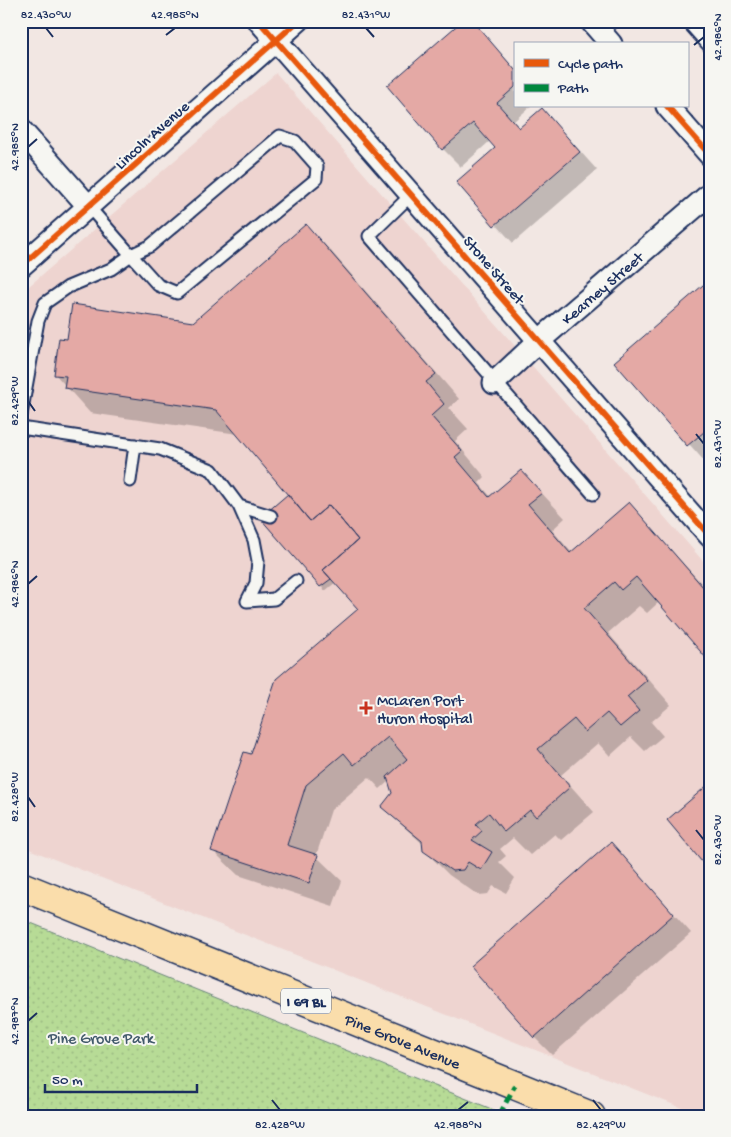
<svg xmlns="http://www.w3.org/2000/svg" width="731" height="1137" viewBox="0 0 731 1137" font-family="'Gochi Hand',sans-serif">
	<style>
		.built { fill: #eed4d0 }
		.park { fill: url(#park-dots); stroke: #69857a }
		.shadow { fill: #0003 }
		.building { fill: #e4a9a5; stroke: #1b2f5e }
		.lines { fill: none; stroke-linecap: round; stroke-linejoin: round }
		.lane-casing { stroke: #1b2f5e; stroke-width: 15 }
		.street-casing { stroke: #1b2f5e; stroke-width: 25 }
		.primary-casing { stroke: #1b2f5e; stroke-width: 31 }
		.lane { stroke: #f6f6f2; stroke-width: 11 }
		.street { stroke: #f6f6f2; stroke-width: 21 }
		.primary { stroke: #faddab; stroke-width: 28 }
		.quiet { stroke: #00873e; stroke-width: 5; stroke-dasharray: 10 5; stroke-linecap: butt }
		.cycleway-casing { stroke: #f6f6f2; stroke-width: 9 }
		.cycleway { stroke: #e8590c; stroke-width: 6 }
		.ticks { fill: none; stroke: #1b2f5e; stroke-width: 2 }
		.poi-dot { fill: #c8321e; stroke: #f6f6f2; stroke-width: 2 }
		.labels { text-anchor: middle; stroke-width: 4; stroke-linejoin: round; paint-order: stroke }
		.shield { fill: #f6f6f2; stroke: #5d6b8a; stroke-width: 1 }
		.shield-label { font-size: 15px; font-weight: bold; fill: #1b2f5e }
		.street-label { font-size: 16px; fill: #1b2f5e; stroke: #f6f6f2 }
		.poi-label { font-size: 16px; fill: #1b2f5e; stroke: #f6f6f2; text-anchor: start }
		.park-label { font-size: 16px; fill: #425a6c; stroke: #f6f6f2 }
		.neatline { fill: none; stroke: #1b2f5e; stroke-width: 2 }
		.ticks-label { font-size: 12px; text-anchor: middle; fill: #1b2f5e }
	</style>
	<defs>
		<pattern id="park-dots" width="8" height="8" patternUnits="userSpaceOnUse" patternTransform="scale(1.25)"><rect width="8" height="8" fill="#b7db96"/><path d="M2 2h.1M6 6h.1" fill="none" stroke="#9dbc84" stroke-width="1.8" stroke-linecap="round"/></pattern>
	</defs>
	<rect width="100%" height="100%" fill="#f2e7e3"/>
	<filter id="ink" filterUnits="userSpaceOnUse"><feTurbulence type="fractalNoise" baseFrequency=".02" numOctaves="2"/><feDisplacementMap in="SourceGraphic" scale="10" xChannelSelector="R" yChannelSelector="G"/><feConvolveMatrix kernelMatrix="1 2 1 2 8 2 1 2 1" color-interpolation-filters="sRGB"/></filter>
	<g filter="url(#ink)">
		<path class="built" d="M276,73L710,569V1116H702L21,846V293Z"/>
		<path class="park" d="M21,919L509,1116H21Z"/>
		<path class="shadow" d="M471,21L515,69V106H531L514,121L520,128L542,109L597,170L513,243L458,182L497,148L490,141L461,167L443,149Z
			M306,226L330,250L459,399L449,408L468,429L455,441L485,477L479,483L491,497L521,471L565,518L552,530L572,553L629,504L710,593V660L659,602L647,613L639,606L608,633L671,705L651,722L663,736L645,751L631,737L610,756L598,743L561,775L594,812L561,840L555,834L530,855L513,838L500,849L506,856L499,862L515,878L506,893L493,886L488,894L478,895L449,875L424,850V845L382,807L394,793L389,781L380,789L369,777L331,810L316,856L342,881L333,906L238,875L213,851L252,756L359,609L336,582L325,591L262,518L289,494L238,434L90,413L55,374L68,340L193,324Z
			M710,281V460L706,463L616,362Z
			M710,785V867L668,820Z
			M611,844L691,933L552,1055L534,1037Z"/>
		<path class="building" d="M462,21H473L515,70V87L497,103L519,128L542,108L580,152L494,226L456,182L495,148L473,123L442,150L387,86Z
			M306,224L436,374L426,382L444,404L431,416L462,451L455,457L489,497L521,470L542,493L528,504L570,553L629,502L710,595V657L707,659L636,577L621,590L614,582L584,608L647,680L627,697L639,711L620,727L607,713L585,732L574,719L538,749L570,787L536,817L530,810L504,832L489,813L476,824L482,831L472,840L492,852L481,870L468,862L463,870L452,871L423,851L422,841L381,807L392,793L387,777L407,759L388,737L354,765L344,753L306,785L287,845L318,855L309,883L211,851L244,752L251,754L276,679L358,609L323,570L358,540L329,505L310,521L216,410L64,388L66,376L54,375L59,338L67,339L72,304L193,322Z
			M710,279V427L687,446L614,362Z
			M288,494L310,521L329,505L358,540L323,570L331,579L320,587L260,518Z
			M710,783V855L702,862L667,820Z
			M611,842L674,914L534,1038L470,966Z"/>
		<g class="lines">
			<g class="lane-casing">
				<path id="lane" d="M687,21L710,47
					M601,32L614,21
					M280,136L295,141L317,166L316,179L177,293L158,285L131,255L150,246Z
					M412,194L369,236L593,494
					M21,415L38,321L45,303L68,287L111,269L131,255L89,207
					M21,428L160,449L212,470L239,506L254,540L258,561L256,583L247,601
					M130,481L135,445
					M239,506L271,516
					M247,601L274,599L296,581"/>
			</g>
			<g class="street-casing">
				<g id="street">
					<path d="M259,21L710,536"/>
					<path d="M591,21L611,44"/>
					<path d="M667,106L710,155"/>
					<path d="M21,130L89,207"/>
					<path d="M21,266L298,21"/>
					<path id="s1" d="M494,383L540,340L710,194"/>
				</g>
			</g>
			<g class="primary-casing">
				<g id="primary">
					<path id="s2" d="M21,886L591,1116"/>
				</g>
			</g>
			<use href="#lane" class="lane"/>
			<use href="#street" class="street"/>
			<use href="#primary" class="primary"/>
			<path class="quiet" d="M499,1116L515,1085"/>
			<g class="cycleway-casing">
				<path id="cycleway" d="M259,21L710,536
					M667,106L710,155
					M21,266L298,21"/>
			</g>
			<use href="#cycleway" class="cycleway"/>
		</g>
	</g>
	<path class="ticks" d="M46,28L53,37M366,28L374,37M166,35L175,28M694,45L704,37M28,147L37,139M28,401L35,411M696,434L704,444M28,584L37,576M28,797L35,807M696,830L704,840M28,1021L37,1013M272,1100L280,1110M593,1100L601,1110M458,1110L468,1102"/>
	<path class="poi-dot" d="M363.5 700.5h5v5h5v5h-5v5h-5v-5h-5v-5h5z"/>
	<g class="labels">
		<rect class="shield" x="281" y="988.5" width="50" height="25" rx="4"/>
		<g class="shield-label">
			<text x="306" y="1006">I 69 BL</text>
		</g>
		<g class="street-label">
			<text transform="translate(151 134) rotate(-42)" y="6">Lincoln Avenue</text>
			<text transform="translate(495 269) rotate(49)" y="6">Stone Street</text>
			<text dy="6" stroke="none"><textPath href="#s1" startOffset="144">Kearney Street</textPath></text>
			<text dy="6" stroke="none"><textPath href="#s2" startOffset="412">Pine Grove Avenue</textPath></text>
		</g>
		<g class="poi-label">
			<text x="377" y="705">McLaren Port<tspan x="377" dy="18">Huron Hospital</tspan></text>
		</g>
		<g class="park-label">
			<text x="101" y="1043">Pine Grove Park</text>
		</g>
	</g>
	<rect width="731" height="1137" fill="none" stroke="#f6f6f2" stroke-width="55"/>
	<rect x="514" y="42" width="175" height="65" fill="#f6f6f2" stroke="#9ea6b7"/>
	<rect x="524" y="59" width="25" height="8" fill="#e8590c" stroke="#9ea6b7"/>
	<text x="558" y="68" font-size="15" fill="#1b2f5e">Cycle path</text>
	<rect x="524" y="84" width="25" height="8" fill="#00873e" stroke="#9ea6b7"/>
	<text x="558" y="92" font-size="15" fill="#1b2f5e">Path</text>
	<path d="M45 1084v8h152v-8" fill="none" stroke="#1b2f5e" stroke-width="2.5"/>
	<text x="52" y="1084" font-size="15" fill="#1b2f5e" stroke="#f6f6f2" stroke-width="4" paint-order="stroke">50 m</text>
	<rect x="28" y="28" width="676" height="1082" class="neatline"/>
	<g class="ticks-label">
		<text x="46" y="18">82.430°W</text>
		<text x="175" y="18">42.985°N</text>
		<text x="366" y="18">82.431°W</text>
		<text transform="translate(717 37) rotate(-90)" y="4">42.986°N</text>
		<text transform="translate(14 147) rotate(-90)" y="4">42.985°N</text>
		<text transform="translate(14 401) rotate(-90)" y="4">82.429°W</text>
		<text transform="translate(717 444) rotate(-90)" y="4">82.431°W</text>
		<text transform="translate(14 584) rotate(-90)" y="4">42.986°N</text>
		<text transform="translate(14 797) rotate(-90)" y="4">82.428°W</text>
		<text transform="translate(717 840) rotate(-90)" y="4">82.430°W</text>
		<text transform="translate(14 1021) rotate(-90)" y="4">42.987°N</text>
		<text x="280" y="1128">82.428°W</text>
		<text x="458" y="1128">42.988°N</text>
		<text x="601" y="1128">82.429°W</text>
	</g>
</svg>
